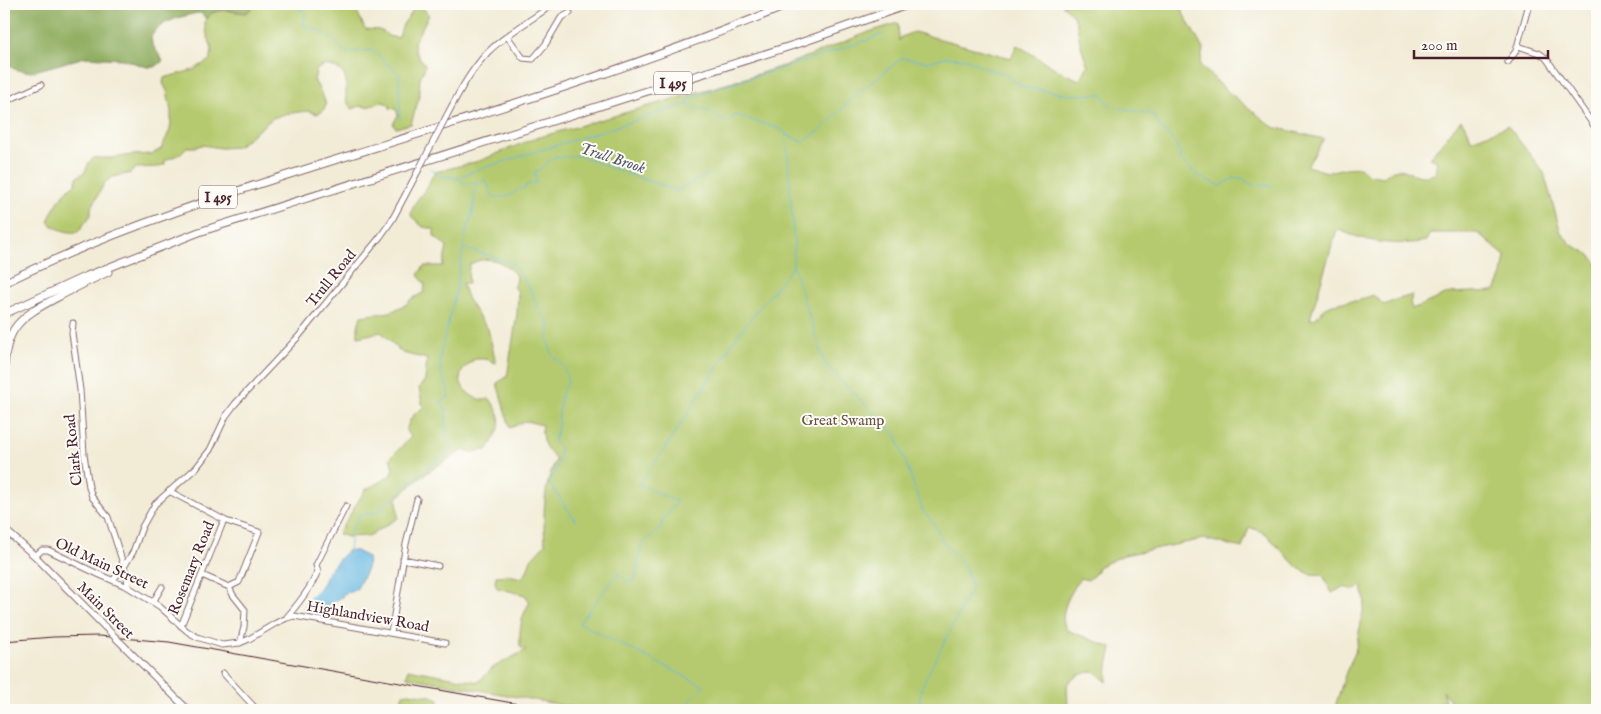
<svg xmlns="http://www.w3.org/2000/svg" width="1601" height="714" viewBox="0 0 1601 714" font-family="'IM FELL English',serif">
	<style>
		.green { fill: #b5ca6e; stroke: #80744c; fill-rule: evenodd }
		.forest { fill: #90ae61; stroke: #6d6646 }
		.water { fill: #66b8e2; stroke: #586c86 }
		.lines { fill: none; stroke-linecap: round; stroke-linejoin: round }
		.stream { stroke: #66b8e2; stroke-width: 1 }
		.minor-casing { stroke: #856767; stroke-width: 7 }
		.major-casing { stroke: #856767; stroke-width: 8 }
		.highway-casing { stroke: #856767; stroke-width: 9 }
		.minor { stroke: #fff; stroke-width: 5 }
		.major { stroke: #fff; stroke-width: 6 }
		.highway { stroke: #fff; stroke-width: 7 }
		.rail { stroke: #4a1f2b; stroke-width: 1 }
		.minor-bridge-casing { stroke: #856767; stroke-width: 7; stroke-linecap: butt }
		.major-bridge-casing { stroke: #856767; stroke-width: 8; stroke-linecap: butt }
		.minor-bridge { stroke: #fff; stroke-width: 5 }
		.major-bridge { stroke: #fff; stroke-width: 6 }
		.labels { text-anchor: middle; stroke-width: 4; stroke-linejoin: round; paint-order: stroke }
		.shield { fill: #fdfcf7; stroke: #806168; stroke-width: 1 }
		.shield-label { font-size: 14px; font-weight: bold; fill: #4a1f2b }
		.street-label { font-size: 15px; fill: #4a1f2b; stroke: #fdfcf7 }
		.park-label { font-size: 15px; fill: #6a523f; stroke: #fdfcf7 }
		.water-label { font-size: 16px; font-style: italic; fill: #54556b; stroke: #fdfcf7 }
	</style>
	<rect width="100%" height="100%" fill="#fdfcf7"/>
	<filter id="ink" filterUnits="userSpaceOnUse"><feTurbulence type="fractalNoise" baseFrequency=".02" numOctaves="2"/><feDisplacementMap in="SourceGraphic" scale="10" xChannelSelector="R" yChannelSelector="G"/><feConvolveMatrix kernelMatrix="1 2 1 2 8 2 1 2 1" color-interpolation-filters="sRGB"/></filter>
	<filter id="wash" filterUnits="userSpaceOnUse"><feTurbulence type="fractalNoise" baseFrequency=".0096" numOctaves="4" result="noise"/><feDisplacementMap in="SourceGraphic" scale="20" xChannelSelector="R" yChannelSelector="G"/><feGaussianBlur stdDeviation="1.12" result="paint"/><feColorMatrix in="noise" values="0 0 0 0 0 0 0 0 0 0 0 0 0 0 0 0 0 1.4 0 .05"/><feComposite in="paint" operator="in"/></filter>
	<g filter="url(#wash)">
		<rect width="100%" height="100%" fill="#f2ecd7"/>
		<path class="green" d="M254,4H358L355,7L365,29C374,30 382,28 388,36L398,38C401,34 400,32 402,27C403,22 408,20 409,15L412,13L413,7L409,4H419L429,15L414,42L415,51L425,65L424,70L420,77L419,98L411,124L396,128L393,124L398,115L396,109L390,108L389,104L382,102L367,107L360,106L352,109C336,94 361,71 325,65L317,69L314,80L323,96L326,105L323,111L317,114L309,111L299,112L285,114L273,118L237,147L221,148L202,145L195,147H186C182,154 174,157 165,160V164L158,167L136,168L131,173L113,177L105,182L91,208V215L78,232C66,233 58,230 48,222C53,207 63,193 76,183L77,177L85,172L89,162L94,158H111L132,155L152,154L161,149L170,130L171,122V111L167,91L163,83L164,78L193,70L210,60C215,46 207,40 205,26C203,5 235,11 246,13L252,8Z
			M1063,4H1181L1183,13L1203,49L1200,65L1227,91L1273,127L1324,139L1307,166L1327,172L1346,168L1360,167L1369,175L1384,177C1401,162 1404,173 1422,176C1426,177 1431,175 1435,174L1437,161L1429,158L1461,120L1467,128L1471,140L1508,126L1544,173L1561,233L1572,245L1589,254L1597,263V710H1457L1443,691L1445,701L1425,707L1421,710H1334L1346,672L1355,653L1365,601L1362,586L1355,590L1343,587L1332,593L1323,575L1310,574L1298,568L1265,533L1249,527L1242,548L1204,539L1124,555L1098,567L1096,573L1088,580L1080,578C1072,592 1056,614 1067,630L1112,648L1108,665L1107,682L1094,671L1078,675L1067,684L1068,710H587L584,709L407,677L408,669L478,682L494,667L526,650L520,647C519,630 521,616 530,602L525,595L497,588L495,582L496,576L508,575L522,578L527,571L531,559L545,544C543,516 543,485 556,460C545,447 541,442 542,425L526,421L510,428L497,383L507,377L517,314L518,291L513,287L516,283L517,277C505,260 486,254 469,265L468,284L462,283L467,298L481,320L488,329L496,363L486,359H475C470,363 463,368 461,374C457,386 471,398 482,400C483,400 490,399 490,399C506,420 500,430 487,450L472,452L464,450C439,463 417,479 397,498L398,518L369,536L347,537L338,534L365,490L390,476L393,468L390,458L411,437L406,431C409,420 413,413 423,408L419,388L425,380L427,359L402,353L381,332L358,337V326L361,316L390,312L407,304L410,300L424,292L425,284L418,275L424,266H443L447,247L434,236V229L423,227L411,216C412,203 420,197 427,187C430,182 431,177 435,172L479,161L533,139L733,82L786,65L869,32L898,23L899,41L901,37L914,32L1011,58L1017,45L1058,70L1079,80L1088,66C1085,58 1082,50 1080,42C1076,25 1079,18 1063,6ZM1337,229C1366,242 1395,247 1426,241L1430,233H1478L1505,256L1502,275L1495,291L1450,293L1412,309L1410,302L1413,295L1398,299L1384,305L1373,295L1357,301H1349L1333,304L1328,306L1314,319H1310Z
			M409,693L431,696L439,699L438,706L442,710H398L403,694Z"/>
		<path class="forest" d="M4,4H254L252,8L246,13L235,12L225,9L212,13L206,19L201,13H197C181,17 159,21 151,37L152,44L163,61L155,67H147L122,59L85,57L31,72L17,70L4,64Z"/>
		<path class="water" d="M349,550L356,551L368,557L367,569L356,590L343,594L342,597L316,612L306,613L304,609C306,598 317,593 322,584C324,582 324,579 325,577C328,572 344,552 349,550Z"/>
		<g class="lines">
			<path class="stream" d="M294,4L297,8L305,12L304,26C323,30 332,37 344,52L372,50L399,74L400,120
				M688,103L690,98C754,76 819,58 883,34
				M786,134L794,242L793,266L825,365L896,435L923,511L933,522L942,540L965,567L972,587L921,688L918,710
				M431,168L440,176L457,178L462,182L470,184L485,180C489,185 489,191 493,197C499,197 508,198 514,193C518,190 519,189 525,188L527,184L536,183L535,172C544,168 546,162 554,157C561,158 562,157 569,156C575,154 594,160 600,164L677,191L708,174
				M457,178L474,171L688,104L690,107L710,111L718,118L727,122L736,115L783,130L786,134L802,142L820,131L860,91L902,58L928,62L945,57L967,59L984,68L1005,74L1023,87L1071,95L1102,94L1110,106L1152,114L1163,131L1176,143L1181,160L1200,177L1221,186L1233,178H1242L1250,184L1272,186
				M464,248L512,263L529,287L540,311L549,322L548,340L552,355L564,367L568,382C565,387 562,392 561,397C558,413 560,425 554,441L560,448L559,462L549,483L576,521
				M349,552L351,531L359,515L378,512L402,488L453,449L446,434V409L440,402L448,398V390L440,370L441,351L457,287L465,236L472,215L477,181
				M681,710L704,686L579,623L618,573L628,582L635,579L642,543L660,529L663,519L677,502L639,484L664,450L737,336L793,266"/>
		</g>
	</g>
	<g filter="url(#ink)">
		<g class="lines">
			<g class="minor-casing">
				<path id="minor" d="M507,36L523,58L533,59L545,45L561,18L570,13
					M1518,46L1539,53L1546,58L1597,130
					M1508,62L1516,51L1529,4
					M4,102L41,85
					M446,117C458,94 470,71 488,52C507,33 532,20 553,4
					M73,323L72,333L80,390L84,454L89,487L92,497L108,517L127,576L128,587
					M169,491L226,521L259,532L239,582L229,587
					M35,556L42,550H48L100,575L128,587L159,606L187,631L197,637L222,645L240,643L249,639L276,623L287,618L294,616L445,643
					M403,559L438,566
					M202,575L229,587
					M113,580L124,567L133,552L142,527L155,504L196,468L210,450L226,416L235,404L299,336L380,237L392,220L418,171
					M229,587L233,595L245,610L244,627L240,643
					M153,602L162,587
					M287,617C299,603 311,588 318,571L316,565L346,506
					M181,626L224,520
					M391,633L406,544L417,499
					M223,673L257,710"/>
			</g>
			<g class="major-casing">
				<path id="major" d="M4,529L35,556L105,627
					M127,649L188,710"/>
			</g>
			<g class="highway-casing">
				<path id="highway" d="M4,283C116,228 235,191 354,154C501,108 648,63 790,4
					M4,314L82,278L199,232L800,43L910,4
					M4,371C5,328 20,317 56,298C73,289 90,280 108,272"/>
			</g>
			<use href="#minor" class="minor"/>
			<use href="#major" class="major"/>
			<use href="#highway" class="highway"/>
			<path class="rail" d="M4,641L53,637L99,636L169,642L552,710"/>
			<g class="minor-bridge-casing">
				<path id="minor-bridge" d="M418,171L446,117"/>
			</g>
			<g class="major-bridge-casing">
				<path id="major-bridge" d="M105,627L127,649"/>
			</g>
			<use href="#minor-bridge" class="minor-bridge"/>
			<use href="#major-bridge" class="major-bridge"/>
		</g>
	</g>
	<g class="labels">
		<g class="shield">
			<rect x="654" y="71.5" width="38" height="23" rx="4"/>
			<rect x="199" y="185.5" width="38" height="23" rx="4"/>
		</g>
		<g class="shield-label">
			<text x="673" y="88">I 495</text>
			<text x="218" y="202">I 495</text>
		</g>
		<g class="street-label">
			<text transform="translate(331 278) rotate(-51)" y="5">Trull Road</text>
			<text transform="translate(73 450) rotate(-96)" y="5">Clark Road</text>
			<text transform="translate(102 563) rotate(25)" y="5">Old Main Street</text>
			<text transform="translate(191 568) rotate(-68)" y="5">Rosemary Road</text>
			<text transform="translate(106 610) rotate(45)" y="5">Main Street</text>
			<text transform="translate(368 616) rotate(10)" y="5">Highlandview Road</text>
		</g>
		<g class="park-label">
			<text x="843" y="425">Great Swamp</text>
		</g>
		<g class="water-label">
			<text transform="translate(613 157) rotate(18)" y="6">Trull Brook</text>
		</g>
	</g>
	<rect width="1601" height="714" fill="none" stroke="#fdfcf7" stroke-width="20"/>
	<path d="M1414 50v8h134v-8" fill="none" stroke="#4a1f2b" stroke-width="2.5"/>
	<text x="1421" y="50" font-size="15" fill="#4a1f2b" stroke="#fdfcf7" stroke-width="4" paint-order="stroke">200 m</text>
</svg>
